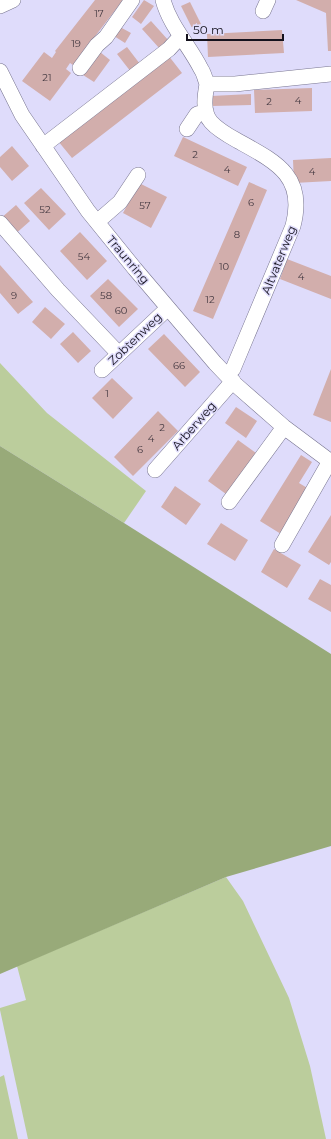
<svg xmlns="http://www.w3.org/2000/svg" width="331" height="1139" viewBox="0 0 331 1139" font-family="Montserrat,sans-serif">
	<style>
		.green { fill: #bbcd9c }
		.forest { fill: #98aa79 }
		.building { fill: #d2aeac }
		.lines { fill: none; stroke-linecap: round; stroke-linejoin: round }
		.minor-casing { stroke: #787590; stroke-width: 16 }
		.minor { stroke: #fff; stroke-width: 15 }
		.labels { text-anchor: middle; stroke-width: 3; stroke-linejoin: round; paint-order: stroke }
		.number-label { font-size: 10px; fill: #443941 }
		.street-label { font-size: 12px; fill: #14121d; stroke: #dfdcfb }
	</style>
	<rect width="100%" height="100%" fill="#dfdcfb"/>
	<path class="green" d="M0,363L47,413L146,491L124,523L0,446Z
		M226,877L243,901L289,998L310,1066L326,1139H28L0,1010V1008L26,1000L17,966Z
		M4,1075L18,1139H0V1077Z"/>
	<path class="forest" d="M0,446L124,523L331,654V846L226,877L0,974Z"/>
	<path class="building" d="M95,0H123L73,65L70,63L66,69L71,73L50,101L22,81L44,52L52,58L56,52L55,51Z
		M144,0L154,6L141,24L132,17Z
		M296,0H331V51H328L326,13Z
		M190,2L201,24L192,28L181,6Z
		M151,21L169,41L160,49L142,29Z
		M120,27L131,33L125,43L114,36Z
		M282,30L284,53L208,57L207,34Z
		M127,47L140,64L131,72L117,54Z
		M100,52L110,60L94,82L83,75Z
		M168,55L182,73L72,158L58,141Z
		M312,88V111L255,113L254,90Z
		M251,94V105L212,106L211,96Z
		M183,137L247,167L238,186L174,156Z
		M12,146L29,166L12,181L0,167V157Z
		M331,158V181L294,183L293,160Z
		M249,182L267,190L213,319L193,311Z
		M139,183L167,197L151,228L123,213Z
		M41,188L66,214L49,230L24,203Z
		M16,205L30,221L13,236L0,219Z
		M80,232L107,261L87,280L60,251Z
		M287,259L331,276V299L280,279Z
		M0,265L33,302L18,314L0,293Z
		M108,279L138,309L119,327L90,296Z
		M45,307L65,324L51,339L32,322Z
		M73,332L91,351L78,363L60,344Z
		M164,334L200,372L185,387L148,349Z
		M331,369V422L313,415Z
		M112,378L133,398L113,419L92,398Z
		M236,407L257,421L246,438L225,423Z
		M158,411L178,431L133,476L114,457Z
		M238,440L256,453L226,494L208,481Z
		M301,455L312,462L299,483L309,489L281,534L260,521Z
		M175,486L201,504L186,525L161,507Z
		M331,515V562L329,565L308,552Z
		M221,523L248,540L235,561L207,544Z
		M274,549L301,565L287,588L261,572Z
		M320,579L331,585V612L308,599Z"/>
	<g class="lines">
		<g class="minor-casing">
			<path id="minor" d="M163,0C170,26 189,45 201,69C204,73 205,79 207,84H235L331,74
				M0,6L13,0
				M263,11L268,0
				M80,68L97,45L106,37L132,0
				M0,71L22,115L88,211L135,269L215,363L236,385L284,427L331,462
				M207,84C205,95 202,112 211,122C218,130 229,136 238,141C276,162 306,176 293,226L233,369L227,375
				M187,129L197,114L206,111
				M43,146L169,49L180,37
				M97,222L120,202L138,175
				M0,223L58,290L119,354
				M102,370L168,308
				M155,470L233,381
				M229,502L284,427
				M282,545L330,461"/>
		</g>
		<use href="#minor" class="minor"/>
	</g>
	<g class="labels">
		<g class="number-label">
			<text x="99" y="17">17</text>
			<text x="76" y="47">19</text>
			<text x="47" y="81">21</text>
			<text x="298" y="104">4</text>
			<text x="269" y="105">2</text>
			<text x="195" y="158">2</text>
			<text x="227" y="173">4</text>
			<text x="312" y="175">4</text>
			<text x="251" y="206">6</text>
			<text x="145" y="209">57</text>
			<text x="45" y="213">52</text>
			<text x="237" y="238">8</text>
			<text x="84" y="260">54</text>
			<text x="224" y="270">10</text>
			<text x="301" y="280">4</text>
			<text x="14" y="299">9</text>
			<text x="106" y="299">58</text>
			<text x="210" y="303">12</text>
			<text x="121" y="314">60</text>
			<text x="179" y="369">66</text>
			<text x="107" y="397">1</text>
			<text x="162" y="431">2</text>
			<text x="151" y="442">4</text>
			<text x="140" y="453">6</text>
		</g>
		<g class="street-label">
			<text transform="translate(128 260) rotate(50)" y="4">Traunring</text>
			<text transform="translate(279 260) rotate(-68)" y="4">Altvaterweg</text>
			<text transform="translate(135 339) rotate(-44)" y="4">Zobtenweg</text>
			<text transform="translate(194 426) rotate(-49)" y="4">Arberweg</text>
		</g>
	</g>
	<path d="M187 34v6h96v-6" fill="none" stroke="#14121d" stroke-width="2"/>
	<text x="193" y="34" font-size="12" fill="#14121d" stroke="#dfdcfb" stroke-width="3" paint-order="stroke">50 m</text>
</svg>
